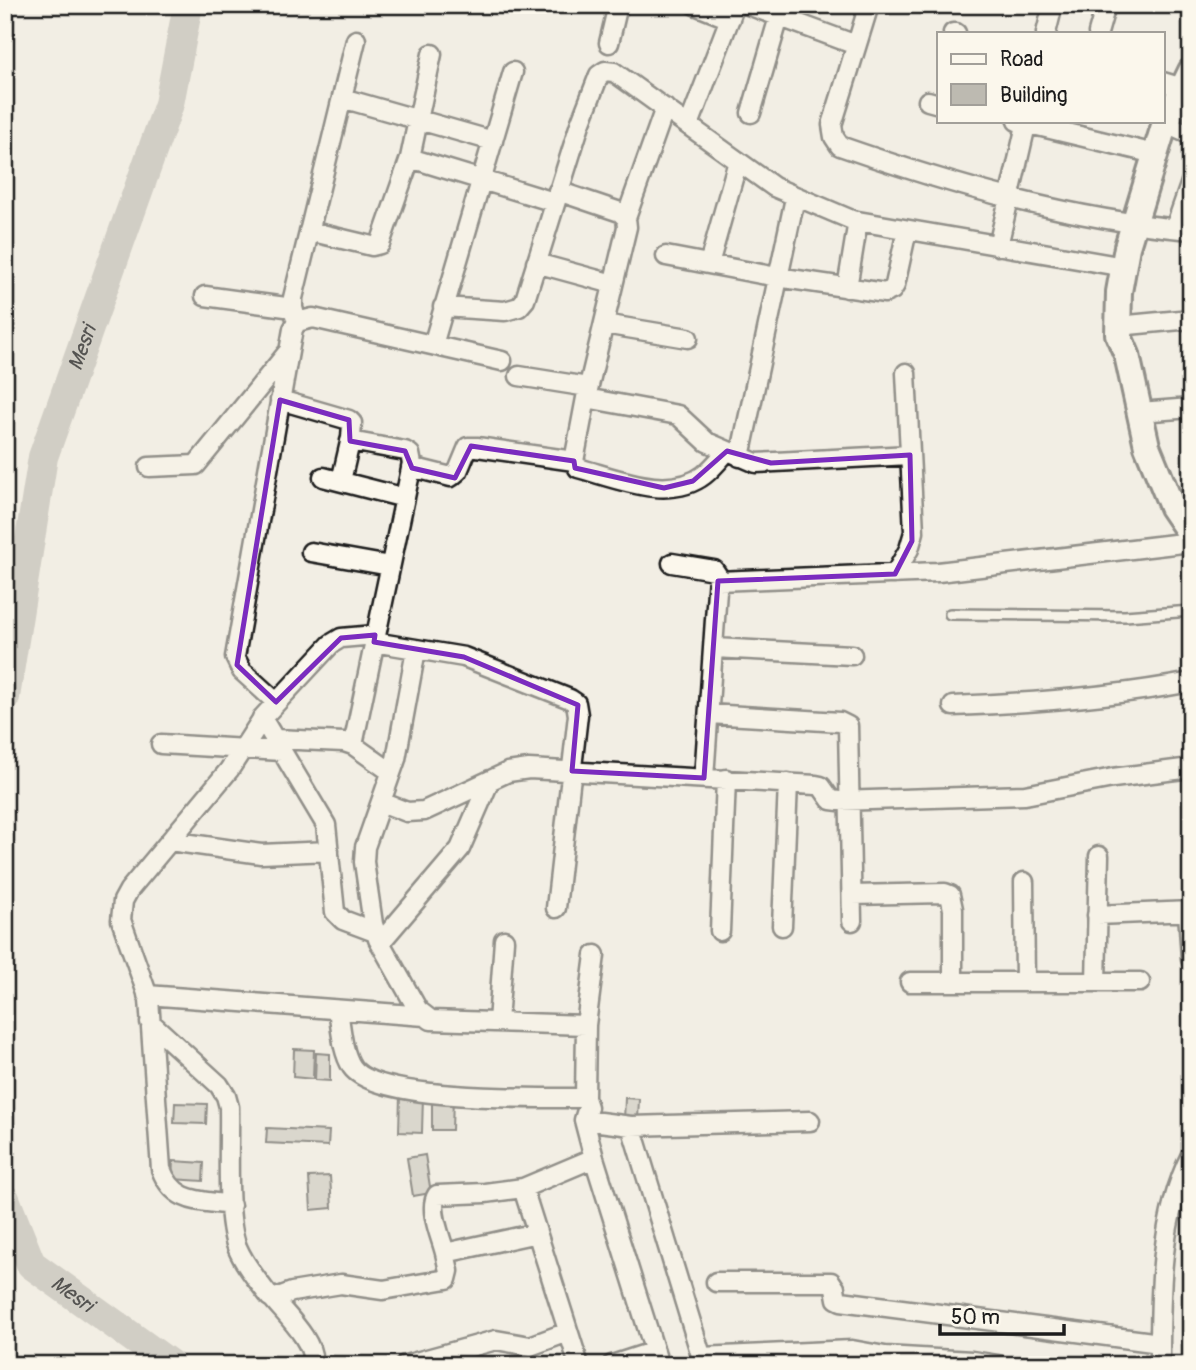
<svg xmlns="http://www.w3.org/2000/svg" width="1196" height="1370" viewBox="0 0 1196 1370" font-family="Pangolin,sans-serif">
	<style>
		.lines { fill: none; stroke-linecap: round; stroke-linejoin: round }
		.river { stroke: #a9a6a0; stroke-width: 30 }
		.building { fill: #bdbab1; stroke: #1c1c1c; stroke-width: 2 }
		.lane-casing { stroke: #1c1c1c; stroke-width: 14 }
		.street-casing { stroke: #1c1c1c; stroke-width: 23 }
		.secondary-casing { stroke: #1c1c1c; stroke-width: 30 }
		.lane { stroke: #fbf7ec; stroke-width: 9 }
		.street { stroke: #fbf7ec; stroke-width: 18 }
		.secondary { stroke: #fbf7ec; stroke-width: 24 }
		.marked { fill: none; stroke: #7b2cbf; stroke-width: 5; stroke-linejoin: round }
		.labels { text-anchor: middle; stroke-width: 7; stroke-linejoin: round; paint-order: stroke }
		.water-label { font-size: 21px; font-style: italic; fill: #545351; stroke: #fbf7ec }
	</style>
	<rect width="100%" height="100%" fill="#f2eee4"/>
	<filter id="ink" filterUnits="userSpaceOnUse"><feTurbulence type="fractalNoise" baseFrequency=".0143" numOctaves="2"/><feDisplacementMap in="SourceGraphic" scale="14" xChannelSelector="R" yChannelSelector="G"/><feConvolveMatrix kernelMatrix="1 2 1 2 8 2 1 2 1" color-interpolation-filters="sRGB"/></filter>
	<g filter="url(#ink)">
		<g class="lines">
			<g class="river">
				<path id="s1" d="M5,697L43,457L169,104L188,5"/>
				<path id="s2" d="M5,1199L31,1264L171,1365"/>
			</g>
		</g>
		<path class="building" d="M294,1049L314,1050L313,1079L293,1077Z
			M316,1053L330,1054V1081L315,1080Z
			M400,1095L423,1096L422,1133L399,1132Z
			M432,1097L453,1098L452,1130H432Z
			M625,1098L639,1099L638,1120H624Z
			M175,1103L207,1104L206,1124L174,1123Z
			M267,1128L329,1131L328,1146L266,1143Z
			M425,1155L431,1193L413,1196L407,1158Z
			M173,1161L204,1163L203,1181L172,1179Z
			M330,1176L332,1208L311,1210L309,1177Z"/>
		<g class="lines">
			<g class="lane-casing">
				<path id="lane" d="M950,614L1125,616L1191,611"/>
			</g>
			<g class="street-casing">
				<path id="street" d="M695,5L730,19
					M748,5L856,45
					M869,5L832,125L834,137L840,146C952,185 1072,220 1191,230
					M953,33H956
					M1046,33L1053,5
					M1098,33L1106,5
					M609,43L618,5
					M1163,82L1183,88
					M342,98L493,141
					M928,101L939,104
					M751,113L779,17
					M1017,121L1155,154
					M1166,124L1191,135
					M689,125L735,5
					M410,158L554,202
					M558,191L620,212L626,218L627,227L586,398L574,461
					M626,218L665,108
					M1175,228L1191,182
					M309,231L372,246L380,244L410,158L432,54
					M998,246L1027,121
					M666,256L777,277L885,293L892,290L895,285L907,230
					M536,263L613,284
					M709,264L738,161
					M847,288L858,221
					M205,296L293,308
					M443,307L505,311L519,307L525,300L580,124L599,75L605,71L614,72L774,187L852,220L1124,267
					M297,322L293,308V298L356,40
					M604,324L688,338
					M1118,326L1191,319
					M433,345L513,72
					M519,376L588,387
					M586,398L678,415L707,442L756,463L910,455
					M280,400L349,420L352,423L351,438L341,481
					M1140,412L1191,408
					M350,441L405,451L410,454L412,464L353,745
					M740,457L795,198
					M149,467L196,465L288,352
					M411,467L451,477L458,471L468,447H477L574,461L578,468C616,478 669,502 704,475C713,468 720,459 727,451
					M323,477L405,498
					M311,552L390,566
					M672,563L714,570L718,576L704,778
					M895,574L909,549L914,532L906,373
					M718,581L938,572L1191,542
					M374,642L464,657L570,699L576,703L578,715L556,908
					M714,648L852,655
					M416,650L396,759L365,847L364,862L373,924L378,939L418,1010L431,1020L586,1025
					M276,702L242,671L235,657L293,329L297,322L313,318L502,361
					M953,706C1033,703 1112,697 1191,682
					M709,714L840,722L848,726L852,921
					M262,718L326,825L335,912L343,920L375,932
					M275,739L344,742L353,745L391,772
					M161,744L282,751
					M381,802L407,812L424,811L508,772L529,769L816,785L821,786L831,800L839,801L1025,795L1113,778L1191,768
					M170,841L261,854L329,851
					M1024,882L1025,982
					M852,895L945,893L950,895L953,909V982
					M1188,912L1191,959
					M1097,915L1191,911
					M782,926L788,783
					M720,931L726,779
					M380,943L460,849L490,780
					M595,955L586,1025L585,1098L588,1107L584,1120L594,1158L659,1365
					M910,982H1140
					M1096,982L1099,856
					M147,995L425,1016
					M338,1010C341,1027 342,1052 352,1067C376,1102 542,1098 585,1098
					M150,1022L219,1085L226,1096L229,1107C230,1143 225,1215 237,1247C245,1266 258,1281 270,1297L273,1299L292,1292L341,1284L383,1290L447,1279L449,1271L445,1253L537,1233
					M498,1022L504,940
					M584,1120L631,1126L810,1121
					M631,1126L704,1365
					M523,1188L579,1365
					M231,1205C199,1200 174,1204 161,1169L149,999L121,920L123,901L129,890L229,770L264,716L331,644L341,638L375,635
					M445,1253C441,1237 428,1209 437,1195L485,1193L523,1188L594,1158
					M716,1282H831L835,1288L837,1299L841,1301L1160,1343
					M273,1299C286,1315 317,1344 312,1365
					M701,1357L852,1350L885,1356L972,1361L998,1365
					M405,1365L496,1340L530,1346L568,1332
					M612,1365L655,1351
					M1160,1365C1160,1295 1159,1219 1191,1155"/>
			</g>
			<g class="secondary-casing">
				<path id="secondary" d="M1191,71L1163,129L1127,247L1119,292L1118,334L1127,355L1147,446L1172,507L1191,535"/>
			</g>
			<use href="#lane" class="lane"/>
			<use href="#street" class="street"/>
			<use href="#secondary" class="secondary"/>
		</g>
	</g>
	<path d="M0 0H1196V1370H0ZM280,400L349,420L350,441L405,451L412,468L455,478L471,446L574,461L575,468L664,488L693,481L727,451L771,463L910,455L912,541L895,574L718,581L704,778L572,771L578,705L464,657L374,642L375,635L341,638L276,702L237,665Z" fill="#f2eee4" fill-opacity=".55" fill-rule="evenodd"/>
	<path class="marked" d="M280,400L349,420L350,441L405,451L412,468L455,478L471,446L574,461L575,468L664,488L693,481L727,451L771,463L910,455L912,541L895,574L718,581L704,778L572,771L578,705L464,657L374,642L375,635L341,638L276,702L237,665Z"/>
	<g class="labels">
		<g class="water-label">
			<text dy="7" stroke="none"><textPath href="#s1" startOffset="359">Mesri</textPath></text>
			<text dy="7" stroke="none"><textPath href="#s2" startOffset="121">Mesri</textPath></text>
		</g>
	</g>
	<rect width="1196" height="1370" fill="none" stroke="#fbf7ec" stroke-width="28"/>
	<rect x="14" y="14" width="1168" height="1342" fill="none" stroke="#1c1c1c" stroke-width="2.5" filter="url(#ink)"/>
	<rect x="937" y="32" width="228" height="91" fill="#fbf7ec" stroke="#a29f99" stroke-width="2"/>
	<rect x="951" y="54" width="35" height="10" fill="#fbf7ec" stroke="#a29f99" stroke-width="2"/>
	<text x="1000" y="66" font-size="21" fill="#1c1c1c">Road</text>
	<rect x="951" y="84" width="35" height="21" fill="#bdbab1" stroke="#a29f99" stroke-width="2"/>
	<text x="1000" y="102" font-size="21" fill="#1c1c1c">Building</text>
	<path d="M940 1324v10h124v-10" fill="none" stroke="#1c1c1c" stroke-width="3.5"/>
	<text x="951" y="1324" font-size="21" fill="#1c1c1c" stroke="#fbf7ec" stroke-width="5" paint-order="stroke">50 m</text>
</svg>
